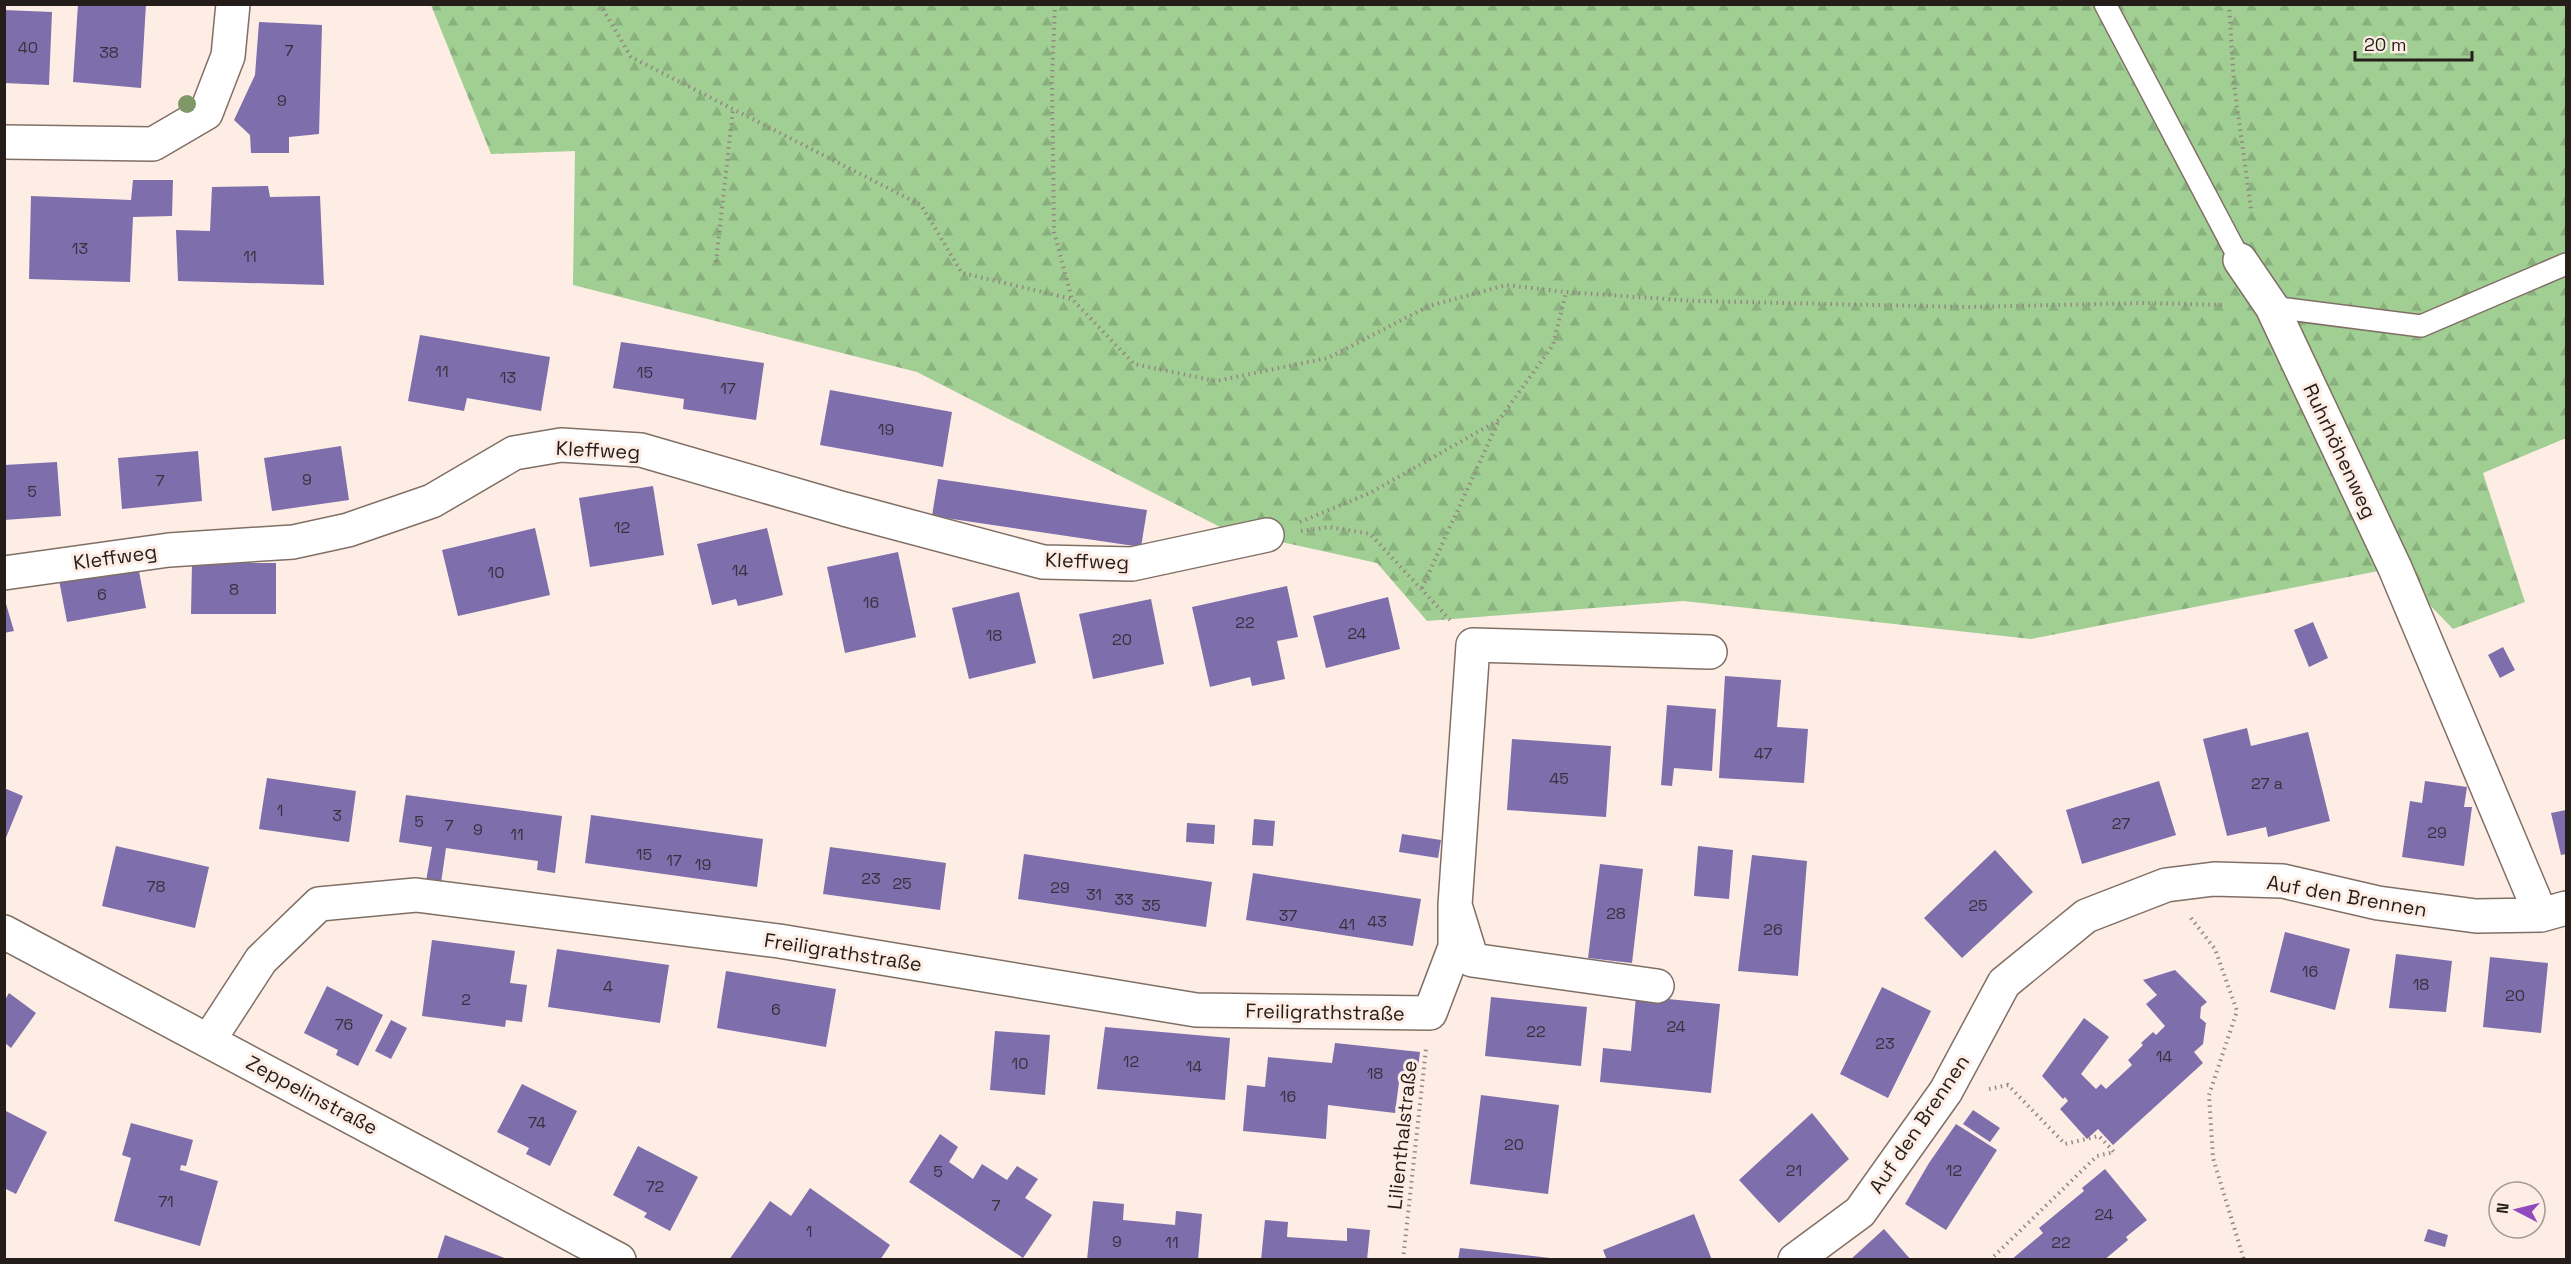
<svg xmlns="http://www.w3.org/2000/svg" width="2571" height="1264" viewBox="0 0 2571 1264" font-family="'Space Grotesk',sans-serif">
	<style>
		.forest { fill: url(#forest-firs) }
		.building { fill: #7e6eab }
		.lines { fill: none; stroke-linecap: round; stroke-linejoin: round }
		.lane-casing { stroke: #806f65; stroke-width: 24 }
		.street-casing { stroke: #806f65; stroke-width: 36 }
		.path { stroke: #948882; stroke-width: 4; stroke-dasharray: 1.5 4.5; stroke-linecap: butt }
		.lane { stroke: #fff; stroke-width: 21 }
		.street { stroke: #fff; stroke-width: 33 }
		.tree { fill: #809867 }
		.labels { text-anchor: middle; stroke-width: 6; stroke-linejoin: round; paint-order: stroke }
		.number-label { font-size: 16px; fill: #3a313e }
		.street-label { font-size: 20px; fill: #241d19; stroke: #fdede4 }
	</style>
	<defs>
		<pattern id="forest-firs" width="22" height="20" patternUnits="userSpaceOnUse" patternTransform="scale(1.5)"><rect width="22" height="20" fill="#a0ce93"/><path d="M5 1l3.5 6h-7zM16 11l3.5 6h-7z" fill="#8ab07e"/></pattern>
	</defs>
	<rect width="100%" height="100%" fill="#fdede4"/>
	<path class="forest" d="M431,5H2566V438L2483,473L2525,602L2453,629L2394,568L2031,639L1683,601L1427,621L1377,563L1226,530L917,372L573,285L575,151L491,154Z"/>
	<path class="building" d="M78,4H146L141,88L73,82Z
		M4,10L52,12L49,85L4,83Z
		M259,22L322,25L319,134L289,137V153H251L250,135L234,120L255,75Z
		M133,180H173L172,216L133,217L130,282L29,279L31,196L131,200Z
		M268,186L270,197L320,196L324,285L178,281L176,230L210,231L212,187Z
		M420,335L550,357L541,411L467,398L464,411L408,401Z
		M621,342L764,363L756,420L683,409L684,399L613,388Z
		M830,390L952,412L943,467L820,445Z
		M341,446L349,500L272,511L264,458Z
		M198,451L202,501L122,509L118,458Z
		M57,462L61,516L4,520V465Z
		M938,479L1147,510L1141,547L932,516Z
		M653,486L664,555L590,567L579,498Z
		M535,528L550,595L458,616L442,550Z
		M767,528L783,595L738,606L736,599L712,605L697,544Z
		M898,552L916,637L845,653L827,567Z
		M192,563H276V614H191Z
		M138,566L146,608L67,622L59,580Z
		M1287,586L1298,637L1277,641L1285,679L1252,686L1250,677L1210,687L1192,607Z
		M1019,592L1036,663L969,679L952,608Z
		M4,597L14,631L4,633Z
		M1388,597L1400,649L1326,668L1313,616Z
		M1151,599L1164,664L1093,679L1079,614Z
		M2313,622L2328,658L2309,667L2294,630Z
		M2503,647L2515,670L2500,678L2488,655Z
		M1725,676L1781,680L1777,727L1808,729L1804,783L1719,778Z
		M1667,705L1716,709L1712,771L1674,768L1672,786L1661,785Z
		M2247,728L2251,746L2308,732L2330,821L2268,837L2266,827L2227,836L2203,739Z
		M1512,739L1611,746L1606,817L1507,810Z
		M267,778L356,791L349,842L259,829Z
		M2159,781L2176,835L2082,864L2066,810Z
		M2425,781L2467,787L2464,807H2472L2464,866L2402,857L2410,801L2422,803Z
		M4,788L23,796L5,840H4Z
		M406,795L562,816L555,873L537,870L538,861L446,848L441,883L426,881L432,847L399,842Z
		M2566,810V854L2561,855L2551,813Z
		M591,815L763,839L757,887L585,863Z
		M1254,819L1275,821L1273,846L1252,845Z
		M1187,823L1215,825L1214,844L1186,842Z
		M1402,834L1441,840L1438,858L1399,852Z
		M116,846L209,867L195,928L102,906Z
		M1698,846L1733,850L1729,899L1694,896Z
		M830,847L946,863L940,910L823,894Z
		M1995,850L2033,892L1962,958L1924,918Z
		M1024,854L1212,882L1206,927L1018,899Z
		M1752,855L1807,861L1798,976L1738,971Z
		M1600,864L1643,869L1632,963L1588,958Z
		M1253,873L1421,899L1413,946L1246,920Z
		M2285,932L2350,949L2335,1010L2270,992Z
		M432,940L515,951L510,983L527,985L522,1022L506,1020L505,1027L422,1016Z
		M557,949L669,965L660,1023L548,1007Z
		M2396,954L2452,961L2446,1012L2389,1008Z
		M2490,957L2548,963L2541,1033L2483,1027Z
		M2175,970L2207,1002L2201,1007L2200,1018L2206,1023L2203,1044L2194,1052L2203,1063L2113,1145L2098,1129L2087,1139L2060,1109L2068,1101L2065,1097L2063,1099L2042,1076L2084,1018L2109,1037L2081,1074L2096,1089L2101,1084L2106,1089L2132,1065L2128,1060L2143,1045L2141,1043L2153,1032L2156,1035L2165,1026L2146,1004L2157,995L2143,980Z
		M726,971L836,989L826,1047L717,1028Z
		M327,986L383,1015L358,1066L336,1055L338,1050L304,1033Z
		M1882,987L1931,1011L1888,1098L1840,1074Z
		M9,993L36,1013L11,1048L5,1043V1000Z
		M1636,996L1720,1004L1711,1093L1600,1082L1603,1048L1631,1051Z
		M1491,997L1587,1007L1581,1066L1485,1056Z
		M391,1020L407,1028L391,1059L375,1051Z
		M1105,1027L1230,1038L1225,1100L1097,1089Z
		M995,1031L1050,1035L1045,1095L990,1090Z
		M1335,1043L1420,1052L1416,1083L1399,1082L1395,1113L1328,1105L1326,1139L1243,1131L1247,1085L1265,1087L1268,1057L1332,1063Z
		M522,1084L577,1111L550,1166L526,1154L529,1148L497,1132Z
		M1481,1095L1559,1105L1548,1194L1470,1184Z
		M4,1110L47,1132L16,1194L4,1188Z
		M1973,1110L2000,1128L1990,1142L1963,1124Z
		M1812,1113L1849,1159L1779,1223L1739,1180Z
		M131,1123L193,1140L186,1166L181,1165L180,1170L218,1181L200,1246L114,1221L131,1158L122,1155Z
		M1956,1124L1997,1150L1946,1230L1905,1204L1929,1163Z
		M940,1134L958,1147L949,1162L973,1179L982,1164L1007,1180L1017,1166L1038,1179L1025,1198L1052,1215L1023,1258L909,1182Z
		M638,1146L698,1177L670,1231L644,1217L647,1213L613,1195Z
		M2105,1169L2147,1220L2126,1237L2128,1240L2104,1260H2011L2043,1233L2039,1228L2084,1191L2082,1188Z
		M810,1188L890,1245L880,1260H729L770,1201L791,1216Z
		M1093,1201L1124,1204L1123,1220L1175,1225L1176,1211L1202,1214L1198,1260H1087Z
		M1694,1214L1712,1260H1607L1603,1250Z
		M1265,1220L1288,1222L1287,1237L1347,1241V1228L1370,1230L1367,1260H1261Z
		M1884,1229L1911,1260H1850Z
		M2428,1229L2448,1235L2445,1247L2424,1241Z
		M445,1235L507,1259V1260H437Z
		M1460,1248L1550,1258V1260H1458Z"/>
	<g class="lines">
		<g class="lane-casing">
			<path id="lane" d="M2105,4L2240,260
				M2272,307L2421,326L2566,264"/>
		</g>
		<g class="street-casing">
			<path id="street" d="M4,142L153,144L206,113L228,56L233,4
				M2240,260L2272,307L2395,568L2541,915
				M4,573L169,550L293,542L348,530L432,501L514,453L561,445L641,450L844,509L1043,562L1132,564L1267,535
				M1455,905L1473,645L1710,652
				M4,932L619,1260
				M209,1040L261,960L319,904L416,895L779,941L1196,1010L1430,1013L1455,947V905L1472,960L1657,986
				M1795,1260L1860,1212L1946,1091L2004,983L2086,916L2166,885L2214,879L2283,881L2378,903L2476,916L2541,915L2566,908"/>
		</g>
		<path class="path" d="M600,4L631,57L921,205L962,273L1072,299
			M1055,4L1052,78L1054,232L1072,299L1134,364L1216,381L1328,358L1429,306L1506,285L1566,292L1695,301L1967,307L2145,303L2226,305
			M2229,4L2234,84L2251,209
			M716,262L733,109
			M1300,522L1370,493L1499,420L1553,345L1566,292
			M1301,531L1329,527L1370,534L1450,620
			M1422,588L1499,420
			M2191,918L2215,949L2237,1011L2209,1095L2213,1158L2244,1260
			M1989,1089L2008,1085L2065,1144L2099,1136L2114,1152L2097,1156L1990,1260
			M1403,1260L1426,1049"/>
		<use href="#lane" class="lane"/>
		<use href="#street" class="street"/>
	</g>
	<circle class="tree" cx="187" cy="104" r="9"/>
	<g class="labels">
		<g class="number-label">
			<text x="28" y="53">40</text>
			<text x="289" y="56">7</text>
			<text x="109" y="58">38</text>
			<text x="282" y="106">9</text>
			<text x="80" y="254">13</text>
			<text x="250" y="262">11</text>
			<text x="442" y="377">11</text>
			<text x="645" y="378">15</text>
			<text x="508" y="383">13</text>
			<text x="728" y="394">17</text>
			<text x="886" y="435">19</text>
			<text x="307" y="485">9</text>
			<text x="160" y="486">7</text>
			<text x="32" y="497">5</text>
			<text x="622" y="533">12</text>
			<text x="740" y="576">14</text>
			<text x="496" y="578">10</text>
			<text x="234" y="595">8</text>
			<text x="102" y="600">6</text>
			<text x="871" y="608">16</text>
			<text x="1245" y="628">22</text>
			<text x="1357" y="639">24</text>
			<text x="994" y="641">18</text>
			<text x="1122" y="645">20</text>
			<text x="1763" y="759">47</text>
			<text x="1559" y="784">45</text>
			<text x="2267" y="789">27 a</text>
			<text x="280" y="816">1</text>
			<text x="337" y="821">3</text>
			<text x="419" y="827">5</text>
			<text x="2121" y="829">27</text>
			<text x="449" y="831">7</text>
			<text x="478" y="835">9</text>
			<text x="2437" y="838">29</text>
			<text x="517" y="840">11</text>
			<text x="644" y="860">15</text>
			<text x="674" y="866">17</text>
			<text x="703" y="870">19</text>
			<text x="871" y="884">23</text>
			<text x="902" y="889">25</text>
			<text x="156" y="892">78</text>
			<text x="1060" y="893">29</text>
			<text x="1094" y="900">31</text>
			<text x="1124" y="905">33</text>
			<text x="1151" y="911">35</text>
			<text x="1978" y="911">25</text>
			<text x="1616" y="919">28</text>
			<text x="1288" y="921">37</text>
			<text x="1377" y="927">43</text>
			<text x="1347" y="930">41</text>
			<text x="1773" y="935">26</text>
			<text x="2310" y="977">16</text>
			<text x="2421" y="990">18</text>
			<text x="608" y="992">4</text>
			<text x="2515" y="1001">20</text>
			<text x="466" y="1005">2</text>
			<text x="776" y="1015">6</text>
			<text x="344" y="1030">76</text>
			<text x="1676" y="1032">24</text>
			<text x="1536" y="1037">22</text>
			<text x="1885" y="1049">23</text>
			<text x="2164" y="1062">14</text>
			<text x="1131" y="1067">12</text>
			<text x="1020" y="1069">10</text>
			<text x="1194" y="1072">14</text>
			<text x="1375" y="1079">18</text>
			<text x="1288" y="1102">16</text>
			<text x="537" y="1128">74</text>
			<text x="1514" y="1150">20</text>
			<text x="1794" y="1176">21</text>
			<text x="1954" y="1176">12</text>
			<text x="938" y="1177">5</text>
			<text x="655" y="1192">72</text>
			<text x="166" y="1207">71</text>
			<text x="996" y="1211">7</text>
			<text x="2104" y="1220">24</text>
			<text x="809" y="1237">1</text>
			<text x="1117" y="1247">9</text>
			<text x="1172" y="1248">11</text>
			<text x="2061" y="1248">22</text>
		</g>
		<g class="street-label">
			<text transform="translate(598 450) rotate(3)" y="7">Kleffweg</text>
			<text transform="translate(2340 451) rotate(65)" y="7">Ruhrhöhenweg</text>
			<text transform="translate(115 557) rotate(-8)" y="7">Kleffweg</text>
			<text transform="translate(1087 561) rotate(2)" y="7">Kleffweg</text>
			<text transform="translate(2347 896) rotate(10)" y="7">Auf den Brennen</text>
			<text transform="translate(843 952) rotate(9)" y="7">Freiligrathstraße</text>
			<text transform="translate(1325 1012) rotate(1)" y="7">Freiligrathstraße</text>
			<text transform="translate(312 1095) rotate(28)" y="7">Zeppelinstraße</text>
			<text transform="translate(1919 1124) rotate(-56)" y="7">Auf den Brennen</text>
			<text transform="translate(1402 1135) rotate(-84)" y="7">Lilienthalstraße</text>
		</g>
	</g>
	<rect width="2571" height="1264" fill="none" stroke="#241d19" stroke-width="12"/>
	<g transform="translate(2517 1210) rotate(277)"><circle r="28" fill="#fdede4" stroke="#a69a93" stroke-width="1.5"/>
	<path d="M0-4.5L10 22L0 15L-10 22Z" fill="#914abd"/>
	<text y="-9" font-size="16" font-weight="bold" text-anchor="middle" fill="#241d19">N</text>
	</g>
	<path d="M2355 51v9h117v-9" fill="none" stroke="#241d19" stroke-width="3"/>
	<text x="2364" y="51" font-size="18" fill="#241d19" stroke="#fdede4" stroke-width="4.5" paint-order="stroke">20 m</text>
</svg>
